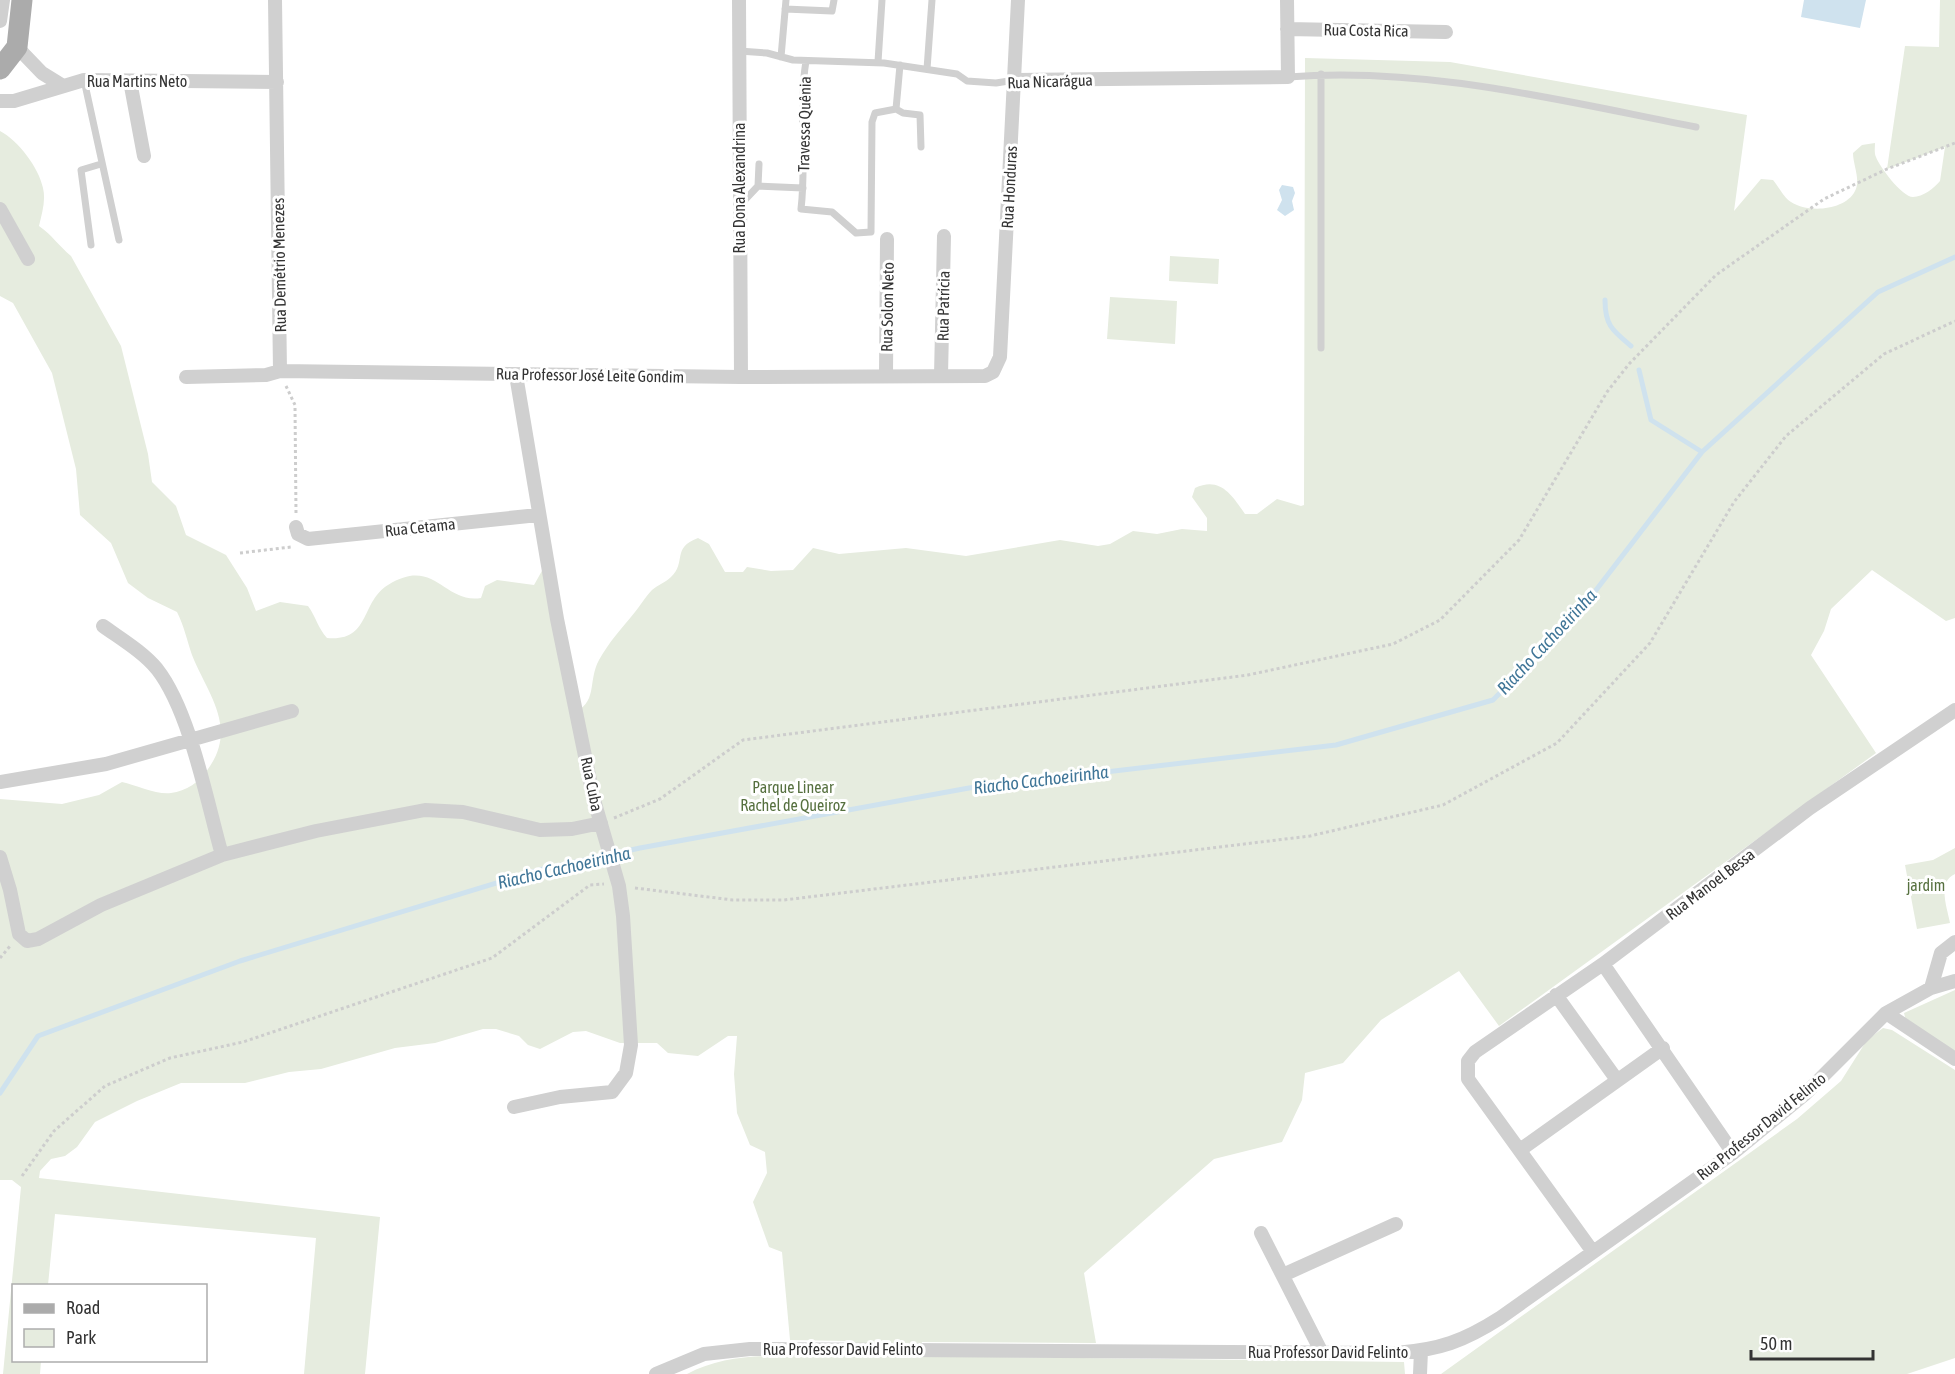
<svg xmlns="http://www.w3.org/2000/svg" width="1955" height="1374" viewBox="0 0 1955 1374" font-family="'Asap Condensed',sans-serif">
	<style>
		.green { fill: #e6ecdf }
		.water { fill: #cfe2ee }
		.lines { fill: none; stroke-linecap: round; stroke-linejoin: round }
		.stream { stroke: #cfe2ee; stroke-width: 5 }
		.path { stroke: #cdcdcd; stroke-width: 3; stroke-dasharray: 3 3; stroke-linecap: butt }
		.lane { stroke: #d0d0d0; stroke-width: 7 }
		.street { stroke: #d0d0d0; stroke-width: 14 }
		.primary { stroke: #ababab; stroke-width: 21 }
		.labels { text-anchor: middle; stroke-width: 6; stroke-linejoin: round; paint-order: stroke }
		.street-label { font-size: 16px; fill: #333; stroke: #fff }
		.park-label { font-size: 16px; fill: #56703f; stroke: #fff }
		.water-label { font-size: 18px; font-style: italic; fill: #3f7597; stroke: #fff }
	</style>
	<rect width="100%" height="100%" fill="#fff"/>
	<path class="green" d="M1940,0H1955V618L1946,621L1872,570L1831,609L1824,631L1811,655L1876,753L1499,1026L1459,971L1381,1020L1343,1063L1305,1073L1302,1100L1282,1142L1214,1159L1084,1273L1096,1343L922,1342L918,1356L1404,1362L1405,1374H687C734,1349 790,1357 841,1357L846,1341L790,1340L782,1252L769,1247L753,1202L767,1173L765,1152L750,1145L737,1113L734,1074L737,1036H728L698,1056L668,1053L657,1043H620L586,1031L573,1032L540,1049L528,1045L519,1036L496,1029H483L435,1043L395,1048L321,1069L289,1072L245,1083H181L137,1101L95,1122L77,1147L65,1156L51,1159L40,1171L39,1178L380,1217L365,1374H304L316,1238L55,1214L48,1285L14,1286V1360L41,1361L40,1374H3L21,1187L12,1180H0V799L62,804L99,795L122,782C136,785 157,795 171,793C186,791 200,782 208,769C238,727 208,695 192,655C187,640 184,626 177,612L148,598L128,583L111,543L80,515L76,469L52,373L13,303L0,296V131C18,140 39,168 43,188C46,201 42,213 39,226C52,235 59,246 71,256L121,346L148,454L152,482L176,506L186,535L226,555L247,588L256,611L280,602L308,606C316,617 318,628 327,638C371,642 360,602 388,585C435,556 443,604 481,598L485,586L497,580L534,585L543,569L571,714C599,703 587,682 599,660C609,642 622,628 635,612C641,605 645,597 652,590C658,585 666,582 671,577C687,562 671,548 698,538L709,544L725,572H743L747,567L771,571L793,570L813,548L839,554L906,548L966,556L1060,540L1098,546L1110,544L1133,531L1157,534L1182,529L1207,531V518L1192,497L1195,488C1220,476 1232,495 1245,514H1257L1277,499L1301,506L1304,505L1305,58L1450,62L1747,115L1734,211L1761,179L1773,180C1779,187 1784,198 1791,202C1807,213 1845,211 1855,191C1861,180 1853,165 1853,153L1862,145L1875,143C1875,147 1874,153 1876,157C1879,166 1902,197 1913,197C1923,197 1934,188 1940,181L1945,147L1887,169L1905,46L1939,47Z
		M1170,256L1219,259L1218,284L1169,281Z
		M1110,297L1177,301L1175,344L1107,339Z
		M1955,848V874C1937,882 1947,907 1950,923L1917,929L1905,865L1933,860Z
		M1955,990V1053L1906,1021L1904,1013Z
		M1883,1028L1892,1030L1955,1070V1358L1907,1374H1441L1797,1119L1841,1081L1867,1040Z"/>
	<path class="water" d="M1804,0H1866L1860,28L1801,17Z
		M1282,185L1293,187L1295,193L1292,201L1294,210L1285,216L1277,210L1282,200L1279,190Z"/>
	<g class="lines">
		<path class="stream" d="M1605,300C1605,325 1612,330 1631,346
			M1639,370L1651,420L1702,452
			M0,1093L38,1036L240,961L539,870L640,848L969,788L1336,745L1493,700L1580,611L1702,452L1878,292L1955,257"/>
		<path class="path" d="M286,386L295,405L296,513
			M240,553L291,547
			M614,818L660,799L743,740L1248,675L1393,644L1440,620L1519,540L1607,392L1629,364L1716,275L1824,199L1887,169L1955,143
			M635,888L733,900H784L1310,836L1443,805L1557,743L1650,643L1734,502L1786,436L1884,354L1955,321
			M0,958L11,945
			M22,1176L54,1131L105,1086L170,1058L243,1042L492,958L590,885L604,884"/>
		<path class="lane" d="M785,9L832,11L834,0
			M739,51L767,53L793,60L884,63L957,74L967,81L996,83L1015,80
			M781,57L786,0
			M806,61C798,110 807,160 801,209L832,212L856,233L871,232L872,122L875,113L896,109L900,65
			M878,62L882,0
			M927,69L932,0
			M1288,77C1426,66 1562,101 1696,127
			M84,80L119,240
			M896,109L903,113L920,115L921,147
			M758,186L803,188
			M741,204L758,186L759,164
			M91,245L81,170L101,164
			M1321,348V74"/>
		<path class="street" d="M275,0L280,371
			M739,0L741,377
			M0,21L3,0
			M1287,29L1446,32
			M17,47L42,73L63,86
			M1015,80L1288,77L1287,0
			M130,81L144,156
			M0,101H14L84,80L277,82
			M0,209L28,259
			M886,376L887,239
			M941,376L944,236
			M186,377L266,375L280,371L741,377L985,376L993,372L1000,357L1018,0
			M296,527L298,534L308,539L538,515
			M103,626C121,639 143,652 157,669C190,711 207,802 222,855
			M0,782L106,764L292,711
			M0,857L10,890L19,934L27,941L38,939L101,905L222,855L316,831L425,810L463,812L540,830L572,829L601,823
			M1603,964L1733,1153
			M1931,988L1941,953L1955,942
			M1556,995L1617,1080
			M1886,1013L1955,1059
			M514,1107L560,1097L612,1092L626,1073L631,1045L623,916L619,886L594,800L557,619L516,375
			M1520,1150L1663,1048
			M1261,1233L1322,1353
			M1593,1252L1468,1079V1061L1475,1052L1603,964L1810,808L1955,710
			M1283,1275L1396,1224
			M656,1374L704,1354L750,1349L1396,1353C1439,1350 1464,1341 1500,1318L1733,1153L1805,1094L1886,1013L1931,988L1955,981
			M1420,1374L1421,1351"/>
		<path class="primary" d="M0,69L17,47L22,0"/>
	</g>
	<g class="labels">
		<g class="street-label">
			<text transform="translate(1366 30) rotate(1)" y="6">Rua Costa Rica</text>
			<text x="137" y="87">Rua Martins Neto</text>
			<text transform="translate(1050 81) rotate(-2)" y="6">Rua Nicarágua</text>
			<text transform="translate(804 124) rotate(-89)" y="6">Travessa Quênia</text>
			<text transform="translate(1009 187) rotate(-87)" y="6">Rua Honduras</text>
			<text transform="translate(739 188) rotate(-90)" y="6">Rua Dona Alexandrina</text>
			<text transform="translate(279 265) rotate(-91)" y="6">Rua Demétrio Menezes</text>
			<text transform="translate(943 306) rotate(-89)" y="6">Rua Patrícia</text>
			<text transform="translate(887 307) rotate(-89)" y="6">Rua Solon Neto</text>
			<text transform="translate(590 375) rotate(1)" y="6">Rua Professor José Leite Gondim</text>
			<text transform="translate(420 527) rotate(-6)" y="6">Rua Cetama</text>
			<text transform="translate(592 784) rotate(78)" y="6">Rua Cuba</text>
			<text transform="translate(1710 884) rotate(-37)" y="6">Rua Manoel Bessa</text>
			<text transform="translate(1761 1126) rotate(-39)" y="6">Rua Professor David Felinto</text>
			<text x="843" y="1355">Rua Professor David Felinto</text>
			<text x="1328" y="1358">Rua Professor David Felinto</text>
		</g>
		<g class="park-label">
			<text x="793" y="793">Parque Linear<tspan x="793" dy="18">Rachel de Queiroz</tspan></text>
			<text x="1926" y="891">jardim</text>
		</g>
		<g class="water-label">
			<text transform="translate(1547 642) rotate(-47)" y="6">Riacho Cachoeirinha</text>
			<text transform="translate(1041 780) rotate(-7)" y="6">Riacho Cachoeirinha</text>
			<text transform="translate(564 868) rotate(-13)" y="6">Riacho Cachoeirinha</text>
		</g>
	</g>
	<rect x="12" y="1284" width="195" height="78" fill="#ffffff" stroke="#adadad" stroke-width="1.5"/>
	<rect x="24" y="1304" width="30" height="9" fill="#ababab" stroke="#adadad" stroke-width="1.5"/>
	<text x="66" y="1314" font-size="18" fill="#333333">Road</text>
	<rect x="24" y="1329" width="30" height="18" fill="#e6ecdf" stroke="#adadad" stroke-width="1.5"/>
	<text x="66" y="1344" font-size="18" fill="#333333">Park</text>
	<path d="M1751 1350v9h122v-9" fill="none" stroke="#333333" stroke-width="3"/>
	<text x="1760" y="1350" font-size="18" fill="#333333" stroke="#ffffff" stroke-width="4.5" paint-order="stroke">50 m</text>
</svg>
